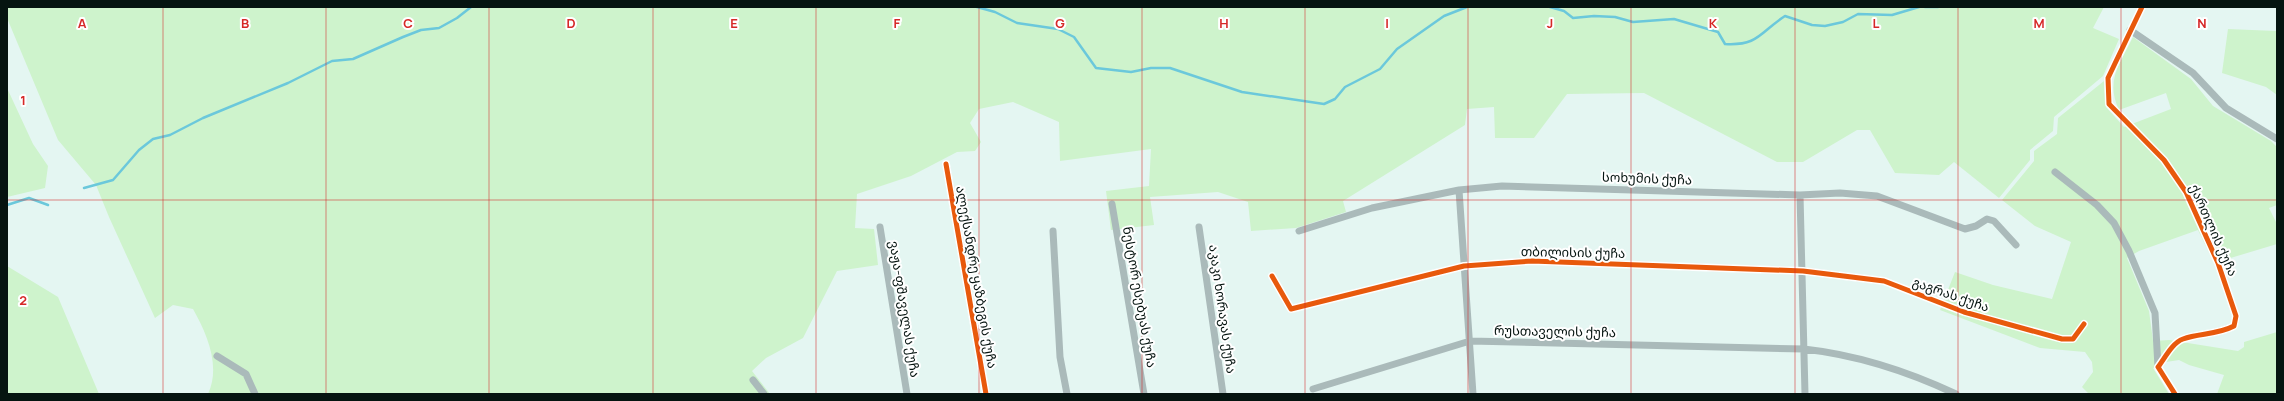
<svg xmlns="http://www.w3.org/2000/svg" width="2284" height="401" viewBox="0 0 2284 401" font-family="Manrope,'Noto Sans Georgian',sans-serif">
	<style>
		.green { fill: #cef3cc }
		.lines { fill: none; stroke-linecap: round; stroke-linejoin: round }
		.stream { stroke: #6bc8db; stroke-width: 2.5 }
		.street { stroke: #aababa; stroke-width: 7 }
		.cycleway-casing { stroke: #fff; stroke-width: 8 }
		.cycleway { stroke: #e8590c; stroke-width: 5 }
		.grid { fill: none; stroke: #d62828; stroke-width: 1; stroke-opacity: 0.55 }
		.labels { text-anchor: middle; stroke-width: 4; stroke-linejoin: round; paint-order: stroke }
		.street-label { font-size: 13px; fill: #051410; stroke: #fff }
		.grid-label { font-size: 13px; text-anchor: middle; font-weight: bold; fill: #d62828; stroke: #fff; stroke-width: 4; stroke-linejoin: round; paint-order: stroke }
	</style>
	<rect width="100%" height="100%" fill="#e4f6f2"/>
	<path class="green" d="M7,7H2104L2093,28L2119,39L2103,76L2054,117L2053,131L2030,150V160L1999,198L1954,162L1939,175L1895,173L1870,130H1857L1803,162H1777L1644,93L1567,94L1534,138H1495L1494,107L1467,109L1465,125L1343,201L1346,212L1296,228L1251,231L1248,202L1218,192L1150,197L1154,225L1111,230L1106,191L1149,186L1151,149L1060,161L1059,122L1013,102L979,109L970,123L981,142L975,151L957,152L911,176L857,194L855,228L874,229L878,265L837,271L803,338L766,358L752,371L770,394H208C221,366 207,334 193,309L173,305L155,318L109,217L96,185L58,140L7,18Z
		M2277,7V95L2266,87L2222,73L2228,29L2276,31Z
		M2133,37L2191,79L2213,106L2271,141L2277,147V205L2269,208L2277,224V244L2214,263L2198,230L2139,251L2127,258L2149,311L2153,341L2169,340L2238,351L2244,347V342L2277,332V394H2217L2224,375L2189,365L2179,360L2166,362L2153,368L2169,394H2089L2082,387L2093,372L2092,362L2085,352L2040,348L1940,310L1955,272L1993,285L2052,299L2071,242L2035,226L2002,200L2034,161V151L2057,134L2058,118L2104,81L2106,107L2124,127L2171,109L2166,93L2119,110C2105,80 2120,64 2133,37Z
		M7,88L33,144L48,166L45,188L7,197Z
		M7,266L58,297L99,394H7Z"/>
	<g class="lines">
		<path class="stream" d="M977,7L995,12L1017,23L1058,29L1074,37L1096,68L1131,72L1151,68H1170L1242,92L1324,104L1335,99L1345,87L1380,69L1397,49L1444,16L1467,7
			M1550,7L1564,11L1573,18L1594,16L1615,17L1633,22L1674,19L1718,32L1725,44C1759,46 1760,32 1785,16L1812,25L1825,26L1843,22L1858,14L1892,15L1919,7
			M1925,7H1938
			M84,188L113,180L139,150L153,139L170,135L203,118L288,83L332,61L353,59L403,37L421,30L439,28L457,18L471,7
			M7,205L29,198L48,205"/>
		<path class="street" d="M2142,7L2108,78L2109,104L2164,160L2186,192L2218,263L2236,316L2234,326C2217,335 2199,333 2183,339C2172,343 2165,358 2158,367L2175,394
			M2130,30L2193,73L2226,108L2277,139
			M946,164L986,394
			M2055,172L2097,205L2114,223L2129,251L2155,313L2158,367
			M1459,190L1473,394
			M1800,195L1840,193L1877,196L1965,229L1976,226L1987,219L1994,221L2016,245
			M1112,204L1144,394
			M880,227L907,394
			M1199,227L1223,394
			M1053,231L1060,357L1067,394
			M1299,231L1372,208L1459,190L1502,186L1800,195L1805,394
			M1272,276L1291,309L1464,266L1532,261L1803,271L1884,281L1964,312L2062,339H2073L2084,324
			M217,356L246,374L255,394
			M753,380L764,394
			M1313,389L1470,341L1804,349C1858,355 1907,371 1956,394"/>
		<g class="cycleway-casing">
			<path id="cycleway" d="M2142,7L2108,78L2109,104L2164,160L2186,192L2218,263L2236,316L2234,326C2217,335 2199,333 2183,339C2172,343 2165,358 2158,367L2175,394
				M946,164L986,394
				M1272,276L1291,309L1464,266L1532,261L1803,271L1884,281L1964,312L2062,339H2073L2084,324"/>
		</g>
		<use href="#cycleway" class="cycleway"/>
	</g>
	<path class="grid" d="M163,7V394M326,7V394M489,7V394M653,7V394M816,7V394M979,7V394M1142,7V394M1305,7V394M1468,7V394M1631,7V394M1795,7V394M1958,7V394M2121,7V394M7,200H2277"/>
	<g class="labels">
		<g class="street-label">
			<text transform="translate(1647 178) rotate(2)" y="5">სოხუმის ქუჩა</text>
			<text transform="translate(2214 230) rotate(66)" y="5">ქართლის ქუჩა</text>
			<text transform="translate(1573 252) rotate(1)" y="5">თბილისის ქუჩა</text>
			<text transform="translate(977 277) rotate(80)" y="5">ალექსანდრე ყაზბეგის ქუჩა</text>
			<text transform="translate(1951 294) rotate(19)" y="5">გაგრას ქუჩა</text>
			<text transform="translate(1140 297) rotate(80)" y="5">ნესტორ ესებუას ქუჩა</text>
			<text transform="translate(905 309) rotate(81)" y="5">ვაჟა-ფშაველას ქუჩა</text>
			<text transform="translate(1223 309) rotate(82)" y="5">აკაკი ხორავას ქუჩა</text>
			<text transform="translate(1555 331) rotate(1)" y="5">რუსთაველის ქუჩა</text>
		</g>
	</g>
	<g class="grid-label">
		<text x="82" y="28">A</text>
		<text x="245" y="28">B</text>
		<text x="408" y="28">C</text>
		<text x="571" y="28">D</text>
		<text x="734" y="28">E</text>
		<text x="897" y="28">F</text>
		<text x="1060" y="28">G</text>
		<text x="1224" y="28">H</text>
		<text x="1387" y="28">I</text>
		<text x="1550" y="28">J</text>
		<text x="1713" y="28">K</text>
		<text x="1876" y="28">L</text>
		<text x="2039" y="28">M</text>
		<text x="2202" y="28">N</text>
		<text x="23" y="105">1</text>
		<text x="23" y="305">2</text>
	</g>
	<rect width="2284" height="401" fill="none" stroke="#051410" stroke-width="16"/>
</svg>
